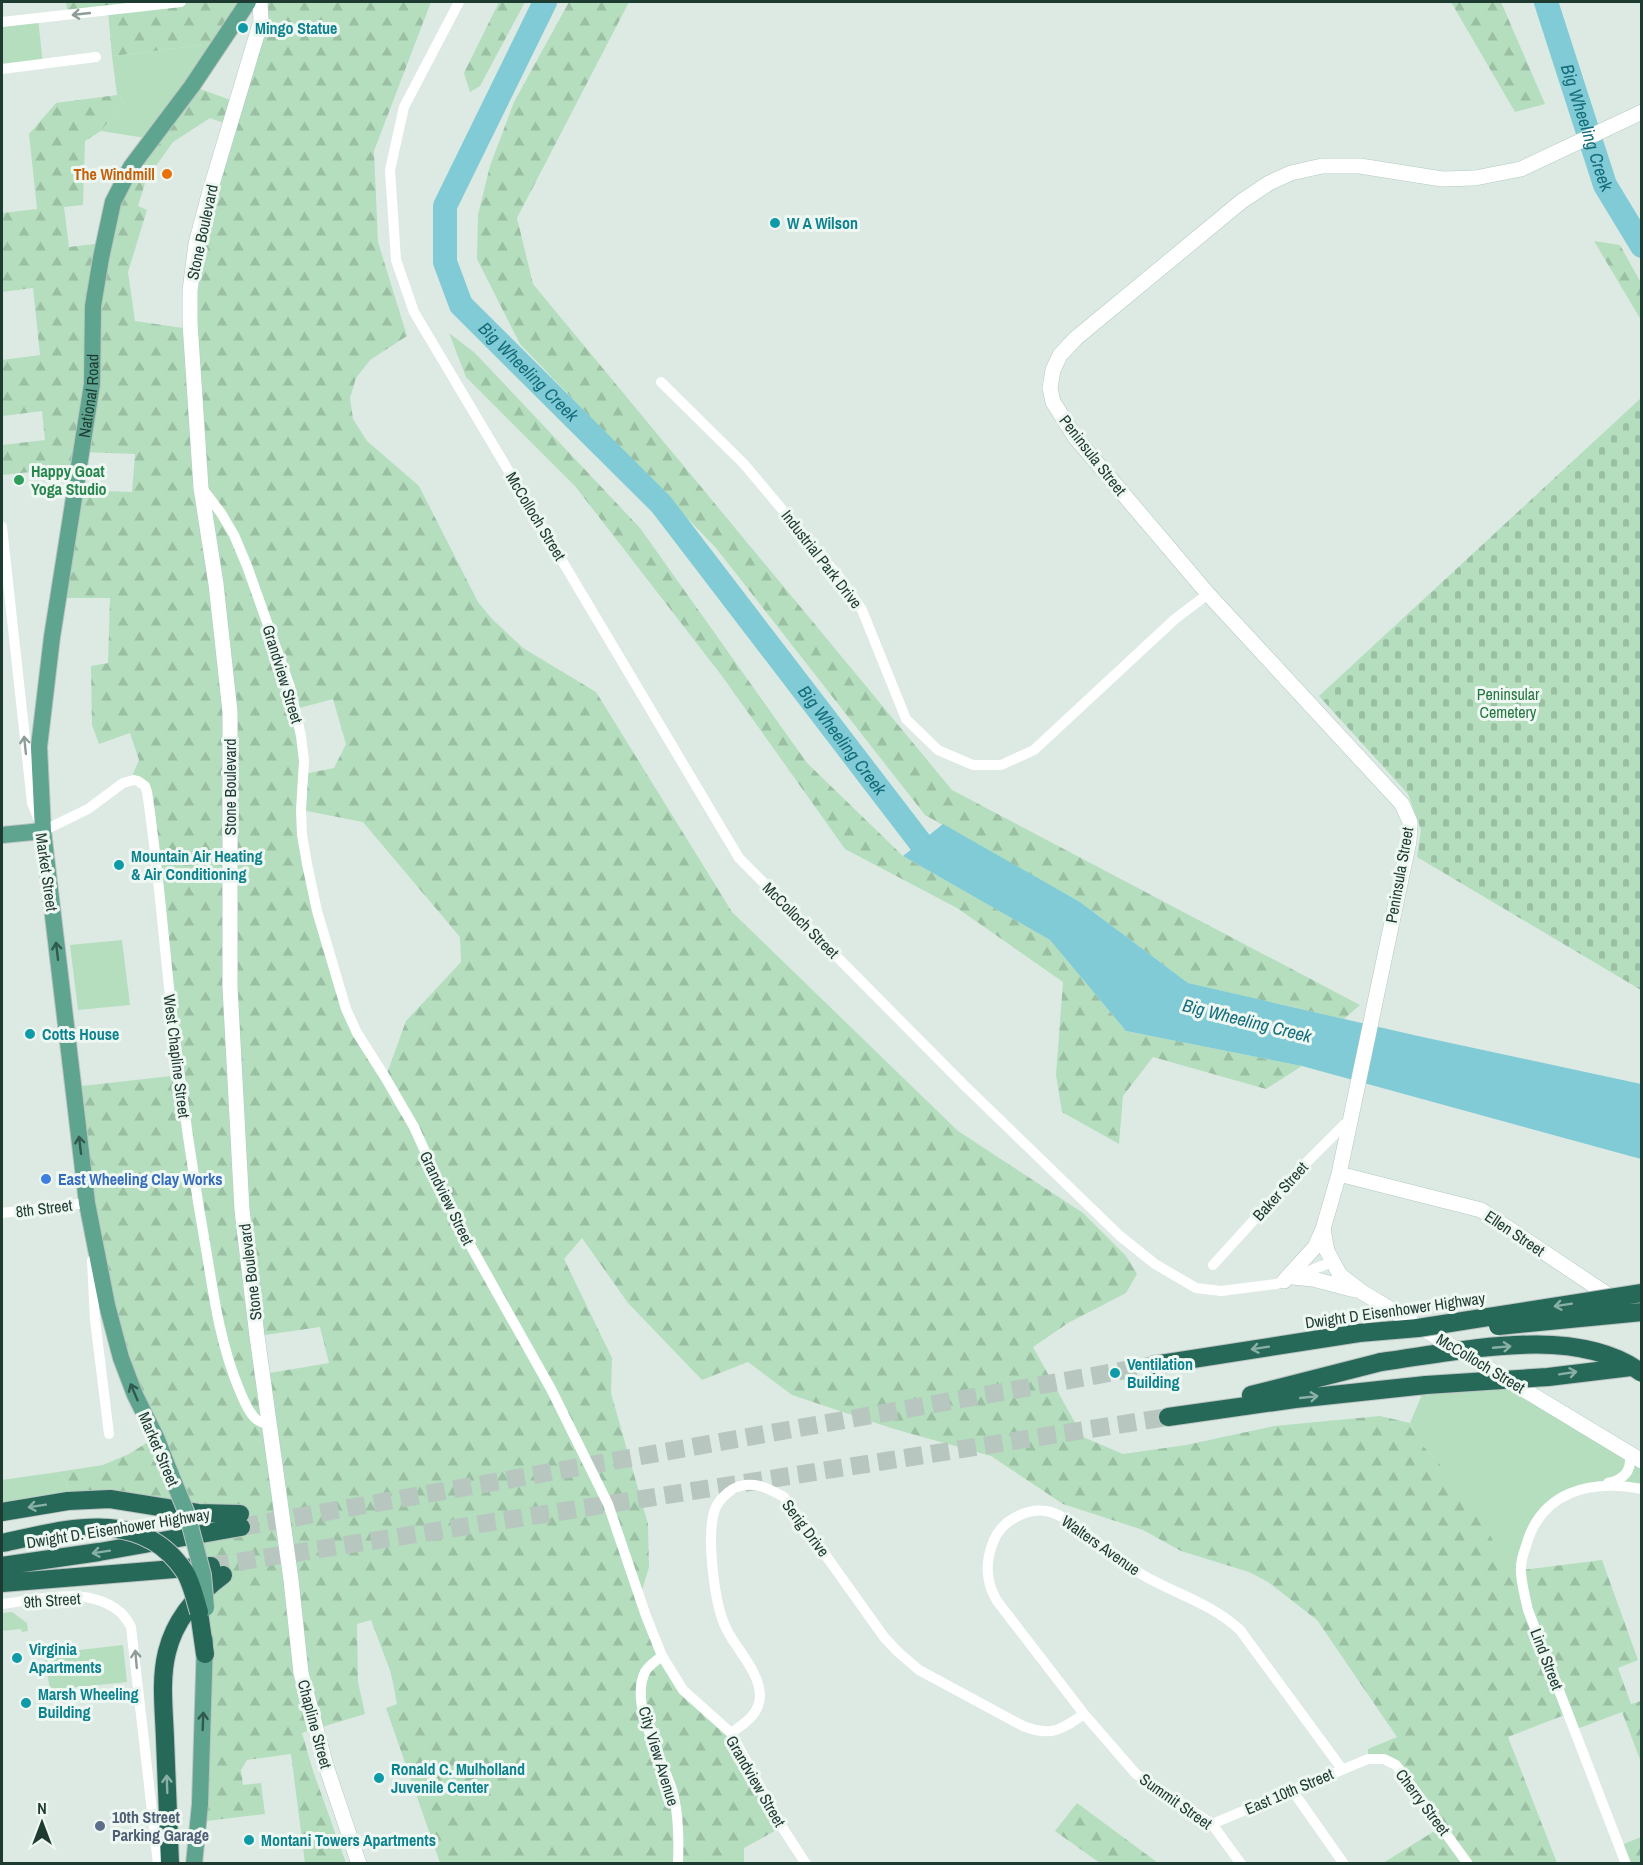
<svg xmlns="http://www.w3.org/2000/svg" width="1643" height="1865" viewBox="0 0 1643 1865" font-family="'Archivo Narrow',sans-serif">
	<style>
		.green { fill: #b4debd }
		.forest { fill: url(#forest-firs); fill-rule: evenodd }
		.cemetery { fill: url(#cemetery-stones) }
		.water { fill: #80cbd5 }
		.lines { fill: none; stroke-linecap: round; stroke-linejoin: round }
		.river { stroke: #80cbd5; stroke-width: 24 }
		.highway-tunnel { stroke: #b7c7c0; stroke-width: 18; stroke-dasharray: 18 9; stroke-linecap: butt }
		.secondary-casing { stroke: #b0cbc0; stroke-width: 16 }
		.primary-casing { stroke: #bcc4c2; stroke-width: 18 }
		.highway-casing { stroke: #bcc4c2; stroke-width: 20 }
		.street { stroke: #fff; stroke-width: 10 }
		.secondary { stroke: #fff; stroke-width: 15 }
		.primary { stroke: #5ea48f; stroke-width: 16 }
		.highway { stroke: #276959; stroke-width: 18 }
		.primary-bridge-casing { stroke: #bcc4c2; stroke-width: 18; stroke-linecap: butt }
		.highway-bridge-casing { stroke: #bcc4c2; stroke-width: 20; stroke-linecap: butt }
		.primary-bridge { stroke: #5ea48f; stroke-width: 16 }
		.highway-bridge { stroke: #276959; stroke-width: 18 }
		.oneway { stroke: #8e9d98 }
		.oneway2 { stroke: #315a4e }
		.oneway3 { stroke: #8ab0a6 }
		.culture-dot { fill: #0f9aa8; stroke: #eef7f2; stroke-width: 2 }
		.food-dot { fill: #e8710a; stroke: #eef7f2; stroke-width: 2 }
		.leisure-dot { fill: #2e9e5b; stroke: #eef7f2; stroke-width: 2 }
		.shop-dot { fill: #3f7fe0; stroke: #eef7f2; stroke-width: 2 }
		.service-dot { fill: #5c6f8a; stroke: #eef7f2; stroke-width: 2 }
		.labels { text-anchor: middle; stroke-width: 6; stroke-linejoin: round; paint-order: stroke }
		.culture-label { font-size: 16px; font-weight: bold; fill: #0d838f; stroke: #eef7f2; text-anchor: start }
		.food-label { font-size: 16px; font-weight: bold; fill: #c56008; stroke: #eef7f2; text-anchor: end }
		.street-label { font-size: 16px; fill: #1e3b32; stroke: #eef7f2 }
		.leisure-label { font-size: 16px; font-weight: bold; fill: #27864d; stroke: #eef7f2; text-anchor: start }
		.park-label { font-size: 16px; fill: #257541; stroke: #eef7f2 }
		.shop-label { font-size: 16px; font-weight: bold; fill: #366cbe; stroke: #eef7f2; text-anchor: start }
		.service-label { font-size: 16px; font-weight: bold; fill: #4e5e75; stroke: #eef7f2; text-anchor: start }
		.water-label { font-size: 18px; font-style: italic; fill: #146d7b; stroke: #eef7f2 }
	</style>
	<defs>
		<pattern id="forest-firs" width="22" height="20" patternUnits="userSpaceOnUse" patternTransform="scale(1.5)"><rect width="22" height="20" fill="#b4debd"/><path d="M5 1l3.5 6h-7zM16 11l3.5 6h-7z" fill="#9abfa3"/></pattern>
		<pattern id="cemetery-stones" width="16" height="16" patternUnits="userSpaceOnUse" patternTransform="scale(1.5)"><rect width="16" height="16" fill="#b4debd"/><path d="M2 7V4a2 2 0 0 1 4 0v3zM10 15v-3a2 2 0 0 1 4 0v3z" fill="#9abfa3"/></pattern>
	</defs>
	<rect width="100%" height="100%" fill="#ddeae4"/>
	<path class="green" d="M38,18L43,64L2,69V22Z
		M221,43L152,139L101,131L124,102L117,95L112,56Z
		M122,940L130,1005L78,1010L70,945Z
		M1502,1380L1641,1461V1489L1598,1486L1545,1509L1523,1556L1528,1610L1435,1458L1419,1442L1410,1423L1426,1385Z
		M58,1472L64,1478L74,1500L2,1512V1480Z
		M12,1612L27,1623L28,1631L22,1632L21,1629L2,1631V1613Z
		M123,1645L127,1682L50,1690L44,1654Z"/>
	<path class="forest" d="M66,2H248L221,43L112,56L108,11L68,15Z
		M260,2H431L374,151L378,242L407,336L370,360L356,378L350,398L353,419L367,441L419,486L478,602L492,619L523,648L596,692L732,912L958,1131L1083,1213L1126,1256L1137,1274L1126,1293L1068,1323L1033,1347L1083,1437L1123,1454L1186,1445L1274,1426L1380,1416L1410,1423L1419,1442L1435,1458L1485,1525L1526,1606L1521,1570L1602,1560L1638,1660L1618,1668L1631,1704L1641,1701V1762L1622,1712L1574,1730L1567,1714L1508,1737L1557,1863H1383L1441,1827L1396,1765L1368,1759V1749L1397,1737L1317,1620L1268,1582L1249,1572L1181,1551L1143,1530L1063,1504L991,1456L894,1429L792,1395L748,1362L702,1380L628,1303L582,1238L564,1259L612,1358L611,1393L648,1524L649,1567L640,1597L671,1672L731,1733L782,1827L744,1848V1863H440L386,1708L397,1704L391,1673L371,1620L357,1624L358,1682L365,1714L302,1733L313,1771L346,1863H305L291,1754L247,1760L241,1770L243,1785L261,1783L265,1814L198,1822L205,1654L187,1514L74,1500L64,1478L58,1472L103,1465L129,1454L156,1437L121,1358L73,1087L180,1075L147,792L130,781L139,760L130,733L99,744L92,725L91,666L108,663L110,598H58L75,490L132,492L135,454L82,452L79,467L2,475V445L45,440L42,411L2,416V360L40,355L33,288L2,292V213L37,209L29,134L56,103L117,95L124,102L101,131L85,141L83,205L64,207L69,247L103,243L113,202L192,86L236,102ZM210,118L229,125L190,290V329L135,321L128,272L147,210L138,206L146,180L173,142ZM333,699L346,744L334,768L304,774L296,709ZM302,810L363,822L460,937L461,962L406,1021L386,1076L346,1009L302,835ZM320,1327L329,1363L263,1374L258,1336Z
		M499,2H525L480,86L470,92L464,73Z
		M569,2H629L517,218L533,284L952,790L1360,1005L1344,1019L1188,983L1080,902L925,815L716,548L520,344L477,259L478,215L490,166L514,102Z
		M1451,2H1501L1545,104L1515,112Z
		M1594,241L1620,245L1641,283V320Z
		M449,333L475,353L640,528L807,763L903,856L1050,940L1126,1031L1302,1066L1266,1089L1153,1057L1123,1096L1119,1144L1062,1112L1056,1075L1063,982L957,908L845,849L722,676L575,486L466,377Z
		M1077,1803L1158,1863H1100L1055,1831Z
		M1641,1837V1863H1626L1619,1846Z"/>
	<path class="cemetery" d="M1641,398V990L1417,857L1421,830L1408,794L1319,696Z"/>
	<path class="water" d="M943,824L1080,902L1188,983L1418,1036L1641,1084V1159L1302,1066L1126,1031L1050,940L903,856Z"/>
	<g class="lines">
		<g class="river">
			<path id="s1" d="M545,2L445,206V262L461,305L661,504L926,850L944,861"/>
			<path id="s2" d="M1546,2L1605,185L1642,246"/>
		</g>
		<path class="highway-tunnel" d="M241,1527L1154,1365
			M211,1566L1168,1417"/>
		<g class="secondary-casing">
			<path id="secondary" d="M260,2L261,21L210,191L196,244L190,291V323L201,488L216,584L230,712V987L242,1210L257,1336L291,1580L301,1673L326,1766L359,1864
				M1642,112L1521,169L1475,178L1442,179L1360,166H1322L1291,173L1269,183L1242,201L1076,338L1060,355L1053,370L1050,388L1053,402L1075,437L1208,594L1402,804L1410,822L1409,841L1339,1174L1323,1229L1327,1251L1340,1275L1362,1292L1642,1461
				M1339,1174L1481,1210L1617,1301
				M1293,1277L1313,1279L1355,1290
				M1284,1281L1315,1247L1323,1229"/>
		</g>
		<g class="primary-casing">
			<g id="primary">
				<path d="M2,835L43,831"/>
				<path id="s3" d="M167,1465L156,1437L135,1395L121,1358L107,1305L87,1203L43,831L39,747L52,637L92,384L93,306L101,258L113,202L131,167L192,86L248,2"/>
				<path d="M194,1864L200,1804L205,1640"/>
			</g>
		</g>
		<g class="highway-casing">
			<path id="highway" d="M1154,1365L1359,1333L1418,1328
				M1251,1395L1381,1362
				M1168,1417L1295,1399L1426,1385
				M2,1512L68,1501L110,1499L198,1513L240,1514
				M2,1566L99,1552L241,1527
				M2,1583L211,1566
				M199,1612L205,1654
				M170,1864C168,1822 167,1780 165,1739C164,1710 160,1680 167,1652C175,1619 196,1595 223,1575"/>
		</g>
		<path class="street" d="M459,2L404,107L390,170L396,260L414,312L739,858L965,1086L1120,1236L1155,1264L1196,1288L1221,1291L1276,1284L1332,1262
			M2,22L181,2
			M2,69L96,57
			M661,382L744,464L838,576L862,610L906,719L938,750L973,765H1001L1034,750L1175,619L1208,594
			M202,488L221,513L234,535L247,566L290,687L301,736L304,761L301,810L302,835L307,864L317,911L346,1009L357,1033L385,1077L414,1127L455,1218L551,1389L608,1504L646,1616L662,1656L683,1690L731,1733L782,1827L806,1864
			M2,527L32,803L43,831L88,809L123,783L134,780L138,781L145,786L147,792C157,857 162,922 169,987C179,1079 192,1170 208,1261C215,1305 222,1348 239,1389C243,1398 247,1410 254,1417C258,1422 264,1423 270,1424
			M2,1213L87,1203
			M92,1260L95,1320L109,1434
			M1213,1265L1303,1166L1350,1119
			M1608,1483C1626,1479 1633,1469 1629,1451
			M2,1604C39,1600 88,1585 120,1612C125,1616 128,1622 131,1627L158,1864
			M662,1656C656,1661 649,1665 645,1672C629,1706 662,1757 672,1790C679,1813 679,1840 678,1864
			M731,1733C745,1723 760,1714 760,1695C759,1671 737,1650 727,1630C714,1606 706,1534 715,1509C719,1500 725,1494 733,1489C751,1479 768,1488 784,1497L884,1637L898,1652L919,1670L1023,1726C1051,1737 1061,1730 1084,1714
			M1292,1790L1344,1864
			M1212,1824L1368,1759H1384L1396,1765L1468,1864
			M1241,1864L1212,1824L1136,1774L1084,1714L997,1601C985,1581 985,1561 994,1540C1002,1521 1026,1508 1046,1511C1063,1514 1076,1527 1089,1536C1106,1549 1123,1563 1141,1574C1175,1594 1211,1603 1240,1630L1342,1769
			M1626,1864L1528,1610C1525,1597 1522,1586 1521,1573C1520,1564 1523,1554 1526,1546C1541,1491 1591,1479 1642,1489"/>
		<use href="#secondary" class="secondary"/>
		<use href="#primary" class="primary"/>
		<use href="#highway" class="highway"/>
		<g class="primary-bridge-casing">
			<path id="primary-bridge" d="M167,1465L187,1514L203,1575L206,1608"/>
		</g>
		<g class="highway-bridge-casing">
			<path id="highway-bridge" d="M1498,1326L1642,1312
				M1418,1328L1642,1293
				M1381,1362C1458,1352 1575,1323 1642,1373
				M1426,1385L1548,1377L1631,1367
				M2,1543C64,1530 141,1505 185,1572C192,1584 195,1599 199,1612"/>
		</g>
		<use href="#primary-bridge" class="primary-bridge"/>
		<use href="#highway-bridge" class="highway-bridge"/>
	</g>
	<defs><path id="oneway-shaft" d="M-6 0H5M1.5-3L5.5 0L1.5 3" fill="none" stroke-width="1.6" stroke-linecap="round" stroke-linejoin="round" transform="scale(1.5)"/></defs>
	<g class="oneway">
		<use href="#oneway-shaft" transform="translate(81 14) rotate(174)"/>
		<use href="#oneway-shaft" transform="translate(25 745) rotate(-96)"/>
		<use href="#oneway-shaft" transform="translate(136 1659) rotate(-95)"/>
	</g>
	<g class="oneway2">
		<use href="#oneway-shaft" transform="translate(57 951) rotate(-97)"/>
		<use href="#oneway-shaft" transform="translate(80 1145) rotate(-97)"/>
		<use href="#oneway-shaft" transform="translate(134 1392) rotate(-113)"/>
		<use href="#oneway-shaft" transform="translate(203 1721) rotate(-88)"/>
	</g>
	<g class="oneway3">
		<use href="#oneway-shaft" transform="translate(1563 1305) rotate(171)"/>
		<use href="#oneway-shaft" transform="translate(1502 1347) rotate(-5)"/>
		<use href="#oneway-shaft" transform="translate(1260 1348) rotate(171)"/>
		<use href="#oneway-shaft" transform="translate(1568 1373) rotate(-9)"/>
		<use href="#oneway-shaft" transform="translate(1309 1397) rotate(-6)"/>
		<use href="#oneway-shaft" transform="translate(37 1506) rotate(171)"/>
		<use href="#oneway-shaft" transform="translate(101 1552) rotate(171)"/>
		<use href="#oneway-shaft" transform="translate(167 1784) rotate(-92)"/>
	</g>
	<g class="culture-dot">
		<circle cx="243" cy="28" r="6"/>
		<circle cx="775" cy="223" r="6"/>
		<circle cx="119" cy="865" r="6"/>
		<circle cx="30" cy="1034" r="6"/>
		<circle cx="1115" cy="1373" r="6"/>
		<circle cx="17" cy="1658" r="6"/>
		<circle cx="26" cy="1703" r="6"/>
		<circle cx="379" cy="1778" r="6"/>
		<circle cx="249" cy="1840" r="6"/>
	</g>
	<circle class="food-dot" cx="167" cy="174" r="6"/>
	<circle class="leisure-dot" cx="19" cy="480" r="6"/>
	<circle class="shop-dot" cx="46" cy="1179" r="6"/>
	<circle class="service-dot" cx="100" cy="1826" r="6"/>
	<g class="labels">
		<g class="culture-label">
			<text x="255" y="34">Mingo Statue</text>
			<text x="787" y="229">W A Wilson</text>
			<text x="131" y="862">Mountain Air Heating<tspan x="131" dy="18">&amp; Air Conditioning</tspan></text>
			<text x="42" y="1040">Cotts House</text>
			<text x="1127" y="1370">Ventilation<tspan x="1127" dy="18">Building</tspan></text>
			<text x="29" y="1655">Virginia<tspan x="29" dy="18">Apartments</tspan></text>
			<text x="38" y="1700">Marsh Wheeling<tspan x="38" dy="18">Building</tspan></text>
			<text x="391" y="1775">Ronald C. Mulholland<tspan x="391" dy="18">Juvenile Center</tspan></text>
			<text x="261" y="1846">Montani Towers Apartments</text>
		</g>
		<g class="food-label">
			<text x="155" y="180">The Windmill</text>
		</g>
		<g class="street-label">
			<text transform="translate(202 232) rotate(-78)" y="6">Stone Boulevard</text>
			<text dy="6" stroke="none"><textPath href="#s3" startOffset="1089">National Road</textPath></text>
			<text transform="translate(1093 455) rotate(52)" y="6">Peninsula Street</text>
			<text transform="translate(536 516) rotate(59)" y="6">McColloch Street</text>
			<text transform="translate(822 559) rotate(52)" y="6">Industrial Park Drive</text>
			<text transform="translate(283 674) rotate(73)" y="6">Grandview Street</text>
			<text transform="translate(230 787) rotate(-90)" y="6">Stone Boulevard</text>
			<text transform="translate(47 872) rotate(82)" y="6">Market Street</text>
			<text transform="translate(1399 875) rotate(-80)" y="6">Peninsula Street</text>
			<text transform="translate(801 920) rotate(45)" y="6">McColloch Street</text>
			<text transform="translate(177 1056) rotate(83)" y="6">West Chapline Street</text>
			<text transform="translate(1280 1191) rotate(-48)" y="6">Baker Street</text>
			<text transform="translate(447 1198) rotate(64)" y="6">Grandview Street</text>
			<text transform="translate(44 1208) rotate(-7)" y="6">8th Street</text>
			<text transform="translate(1515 1233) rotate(34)" y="6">Ellen Street</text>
			<text transform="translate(250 1272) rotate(-97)" y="6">Stone Boulevard</text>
			<text transform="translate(1395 1310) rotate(-8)" y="6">Dwight D Eisenhower Highway</text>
			<text transform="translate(1481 1363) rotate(31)" y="6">McColloch Street</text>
			<text transform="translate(159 1449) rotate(67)" y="6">Market Street</text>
			<text transform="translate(118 1528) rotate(-9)" y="6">Dwight D. Eisenhower Highway</text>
			<text transform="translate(806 1528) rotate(53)" y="6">Serig Drive</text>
			<text transform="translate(1101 1545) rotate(35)" y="6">Walters Avenue</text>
			<text transform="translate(52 1600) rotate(-4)" y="6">9th Street</text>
			<text transform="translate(1547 1659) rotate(69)" y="6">Lind Street</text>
			<text transform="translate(315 1724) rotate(75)" y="6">Chapline Street</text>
			<text transform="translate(659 1756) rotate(73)" y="6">City View Avenue</text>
			<text transform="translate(756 1781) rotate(60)" y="6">Grandview Street</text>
			<text transform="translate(1289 1791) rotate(-23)" y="6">East 10th Street</text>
			<text transform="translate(1176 1801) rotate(35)" y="6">Summit Street</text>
			<text transform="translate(1423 1802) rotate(53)" y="6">Cherry Street</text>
		</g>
		<g class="leisure-label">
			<text x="31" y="477">Happy Goat<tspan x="31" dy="18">Yoga Studio</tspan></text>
		</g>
		<g class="park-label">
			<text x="1508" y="700">Peninsular<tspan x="1508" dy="18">Cemetery</tspan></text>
		</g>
		<g class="shop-label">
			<text x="58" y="1185">East Wheeling Clay Works</text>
		</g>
		<g class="service-label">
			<text x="112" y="1823">10th Street<tspan x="112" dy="18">Parking Garage</tspan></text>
		</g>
		<g class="water-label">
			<text dy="6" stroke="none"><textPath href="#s2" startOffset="132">Big Wheeling Creek</textPath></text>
			<text dy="6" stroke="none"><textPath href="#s1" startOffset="424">Big Wheeling Creek</textPath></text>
			<text dy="6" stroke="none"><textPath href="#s1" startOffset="909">Big Wheeling Creek</textPath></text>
			<text transform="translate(1247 1021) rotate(14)" y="6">Big Wheeling Creek</text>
		</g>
	</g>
	<rect width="1643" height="1865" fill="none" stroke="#1e3b32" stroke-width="6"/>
	<g transform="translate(42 1823)" stroke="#eef7f2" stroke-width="4.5" paint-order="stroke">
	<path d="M0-4.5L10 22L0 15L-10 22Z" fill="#1e3b32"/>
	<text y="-9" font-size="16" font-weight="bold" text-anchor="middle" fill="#1e3b32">N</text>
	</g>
</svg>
